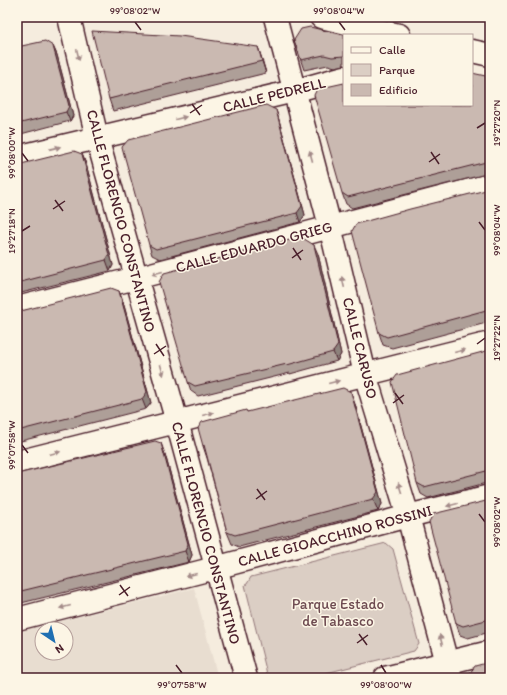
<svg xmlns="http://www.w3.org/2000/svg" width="507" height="695" viewBox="0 0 507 695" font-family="Itim,sans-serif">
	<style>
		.built { fill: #e8ddd0; fill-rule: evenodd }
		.green { fill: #dbcec4; stroke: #927678 }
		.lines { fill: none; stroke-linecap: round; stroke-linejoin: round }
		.street-casing { stroke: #4a1f2b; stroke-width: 25 }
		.secondary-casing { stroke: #4a1f2b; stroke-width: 25 }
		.street { stroke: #fcf5e5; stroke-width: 22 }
		.secondary { stroke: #fcf5e5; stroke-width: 22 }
		.wall { fill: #ae9f98; stroke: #4a1f2b }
		.shaded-wall { fill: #8d827c; stroke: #4a1f2b }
		.building { fill: #cab9b1; stroke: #4a1f2b }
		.oneway { fill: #a38a88 }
		.ticks { fill: none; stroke: #4a1f2b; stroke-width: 1.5 }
		.labels { text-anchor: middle; stroke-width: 3; stroke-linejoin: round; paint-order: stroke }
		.street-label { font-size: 15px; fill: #4a1f2b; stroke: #fcf5e5 }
		.park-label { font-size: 15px; fill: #6e4b51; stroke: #fcf5e5 }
		.neatline { fill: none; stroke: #4a1f2b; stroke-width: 1.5 }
		.ticks-label { font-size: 10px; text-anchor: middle; fill: #4a1f2b }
	</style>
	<rect width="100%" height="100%" fill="#f5ecde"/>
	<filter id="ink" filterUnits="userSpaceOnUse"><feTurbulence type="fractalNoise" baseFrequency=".025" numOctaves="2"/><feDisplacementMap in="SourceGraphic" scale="8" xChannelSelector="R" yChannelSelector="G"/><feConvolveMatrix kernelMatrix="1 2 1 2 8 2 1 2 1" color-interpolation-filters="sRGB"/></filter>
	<g filter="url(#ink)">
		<path class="built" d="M194,588L218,678H17V632ZM42,629H66V653H42Z"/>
		<path class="green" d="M386,543L393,549L419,644L414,651L306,678H268L245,585L247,584L251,577Z"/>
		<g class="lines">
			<g class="street-casing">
				<path id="street" d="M275,17L330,226L365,374L408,516L451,678
					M17,157L294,91L344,77
					M17,308L136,278L490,185
					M17,462L490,343
					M17,619L215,568L408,516L490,496
					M385,678L490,652"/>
			</g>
			<g class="secondary-casing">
				<path id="secondary" d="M69,17L97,138L177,422L246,678
					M321,17L399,35
					M472,51L490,55"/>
			</g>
			<use href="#street" class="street"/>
			<use href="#secondary" class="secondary"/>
		</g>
		<path class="wall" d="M344,35V65L335,67L328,65L304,70L294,40Z
			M53,46L57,55L73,116L70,121L17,135V47Z
			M258,47L266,73L113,111L109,99Z
			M490,77V173L352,208L346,204L342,193Z
			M276,110L279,120L305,215L300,222L160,259L152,255L149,245Z
			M82,154L86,164L113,265L110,271L17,294V165Z
			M490,189V322L392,348L383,345L379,333Z
			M318,254L341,354L337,361L290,374V373L198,396L191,391L188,382Z
			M119,291L123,302L151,403L146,409L17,442V312Z
			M490,350V482L428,498L421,494L417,483Z
			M355,404L382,504L378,511L239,547L232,544L227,532L207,458L203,446L247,412Z
			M165,454L192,555L189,562L17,604V474Z
			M490,500V632L468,638L460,635L456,623Z"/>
		<path class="shaded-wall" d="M53,46L57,55L73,116L70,121L66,112Z
			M258,47L262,59L266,73L262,61Z
			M276,110L279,120L305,215L300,222L297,213Z
			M82,154L86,164L113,265L110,271L106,260Z
			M314,245L318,254L341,354L337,361L333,352Z
			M119,291L123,302L151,403L146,409L142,399Z
			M351,392L355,404L382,504L378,511L373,499Z
			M161,443L165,454L192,555L189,562L185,551Z"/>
		<path class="building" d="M310,27L344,35V56L332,57L324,55L301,60L294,40L301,29Z
			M92,31L180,36L258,47L262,61L109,99Z
			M45,41L53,46L69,106L66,112L17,124V47Z
			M472,73L490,77V161L348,197L342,193L314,95L317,89L344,83V105H472Z
			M266,105L276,110L302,206L297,213L156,249L149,245L122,147L128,140Z
			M74,151L82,154L109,255L106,260L17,283V165Z
			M490,189V309L387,337L379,333L352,231L356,224L410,209Z
			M301,237L314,245L338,345L333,352L287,365V364L195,386L188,382L159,282L164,273Z
			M111,288L119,291L147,392L142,399L17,431V312Z
			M490,350V470L424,487L417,483L392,382L397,375Z
			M343,388L351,392L378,492L373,499L235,535L227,532L204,445L203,446L198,428L202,422L246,410L247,412Z
			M155,441L161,443L188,544L185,551L17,592V474Z
			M490,500V619L463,626L456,623L429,522L433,514Z
			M490,662V678H471L470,673L475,666Z"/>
		<defs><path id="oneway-solid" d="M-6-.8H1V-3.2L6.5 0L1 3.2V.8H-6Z"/></defs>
		<g class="oneway">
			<use href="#oneway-solid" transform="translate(78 55) rotate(77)"/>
			<use href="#oneway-solid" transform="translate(181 118) rotate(-14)"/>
			<use href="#oneway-solid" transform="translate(55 148) rotate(-13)"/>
			<use href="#oneway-solid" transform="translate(311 156) rotate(-105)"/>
			<use href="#oneway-solid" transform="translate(157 273) rotate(165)"/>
			<use href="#oneway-solid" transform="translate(343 282) rotate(-103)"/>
			<use href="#oneway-solid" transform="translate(460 351) rotate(-14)"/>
			<use href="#oneway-solid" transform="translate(162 370) rotate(74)"/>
			<use href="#oneway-solid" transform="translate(334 382) rotate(-14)"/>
			<use href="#oneway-solid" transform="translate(208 414) rotate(-14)"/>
			<use href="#oneway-solid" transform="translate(55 453) rotate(-14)"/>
			<use href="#oneway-solid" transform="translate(400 488) rotate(-107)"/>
			<use href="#oneway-solid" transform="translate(452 505) rotate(166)"/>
			<use href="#oneway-solid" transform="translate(191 575) rotate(166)"/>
			<use href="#oneway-solid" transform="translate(65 607) rotate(166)"/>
			<use href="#oneway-solid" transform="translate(441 640) rotate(-105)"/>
		</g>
	</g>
	<path class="ticks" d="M135,22L141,30M339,22L345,30M192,104L200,115M190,113L202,105M477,128L485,123M431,152L439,164M22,153L28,161M429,162L440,154M55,200L63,211M53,209L65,201M479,222L485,230M22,231L30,226M293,248L301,260M292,258L303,250M156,344L164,356M477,344L485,338M154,354L166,346M395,393L403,404M393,403L404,395M22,445L28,453M257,489L265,500M256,499L267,491M479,514L485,522M120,585L128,596M119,595L130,587M359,634L367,645M357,643L368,635M176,665L182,673M381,665L386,673"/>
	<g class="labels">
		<g class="street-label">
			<text transform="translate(274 95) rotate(-14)" y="5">CALLE PEDRELL</text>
			<text transform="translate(121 221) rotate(75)" y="5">CALLE FLORENCIO CONSTANTINO</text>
			<text transform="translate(254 247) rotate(-15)" y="5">CALLE EDUARDO GRIEG</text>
			<text transform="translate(360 348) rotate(76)" y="5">CALLE CARUSO</text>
			<text transform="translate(206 533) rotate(75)" y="5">CALLE FLORENCIO CONSTANTINO</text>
			<text transform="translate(335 536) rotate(-15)" y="5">CALLE GIOACCHINO ROSSINI</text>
		</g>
		<g class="park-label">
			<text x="338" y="609">Parque Estado<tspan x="338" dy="17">de Tabasco</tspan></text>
		</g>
	</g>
	<rect width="507" height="695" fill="none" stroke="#fcf5e5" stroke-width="44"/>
	<rect x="343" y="34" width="130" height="72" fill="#fcf5e5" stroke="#b59f9b"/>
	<rect x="351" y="47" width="20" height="6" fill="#fcf5e5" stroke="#b59f9b"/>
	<text x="379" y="54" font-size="12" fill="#4a1f2b">Calle</text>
	<rect x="351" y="64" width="20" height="12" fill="#dbcec4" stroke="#b59f9b"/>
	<text x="379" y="74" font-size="12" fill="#4a1f2b">Parque</text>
	<rect x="351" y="84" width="20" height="12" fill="#cab9b1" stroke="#b59f9b"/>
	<text x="379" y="94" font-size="12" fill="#4a1f2b">Edificio</text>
	<g transform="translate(54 641) rotate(145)"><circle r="19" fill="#fcf5e5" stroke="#b59f9b"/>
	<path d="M0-3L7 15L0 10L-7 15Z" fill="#1f6fb2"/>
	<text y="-6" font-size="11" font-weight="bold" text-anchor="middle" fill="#4a1f2b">N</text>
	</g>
	<rect x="22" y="22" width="463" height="651" class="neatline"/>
	<g class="ticks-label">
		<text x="135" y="14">99°08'02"W</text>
		<text x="339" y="14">99°08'04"W</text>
		<text transform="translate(496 123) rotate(-90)" y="4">19°27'20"N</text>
		<text transform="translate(11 153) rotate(-90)" y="4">99°08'00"W</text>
		<text transform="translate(496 230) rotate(-90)" y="4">99°08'04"W</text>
		<text transform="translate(11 231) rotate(-90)" y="4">19°27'18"N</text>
		<text transform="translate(496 338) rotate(-90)" y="4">19°27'22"N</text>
		<text transform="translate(11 445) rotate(-90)" y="4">99°07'58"W</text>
		<text transform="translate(496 522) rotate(-90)" y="4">99°08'02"W</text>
		<text x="182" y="688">99°07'58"W</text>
		<text x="386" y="688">99°08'00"W</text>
	</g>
</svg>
